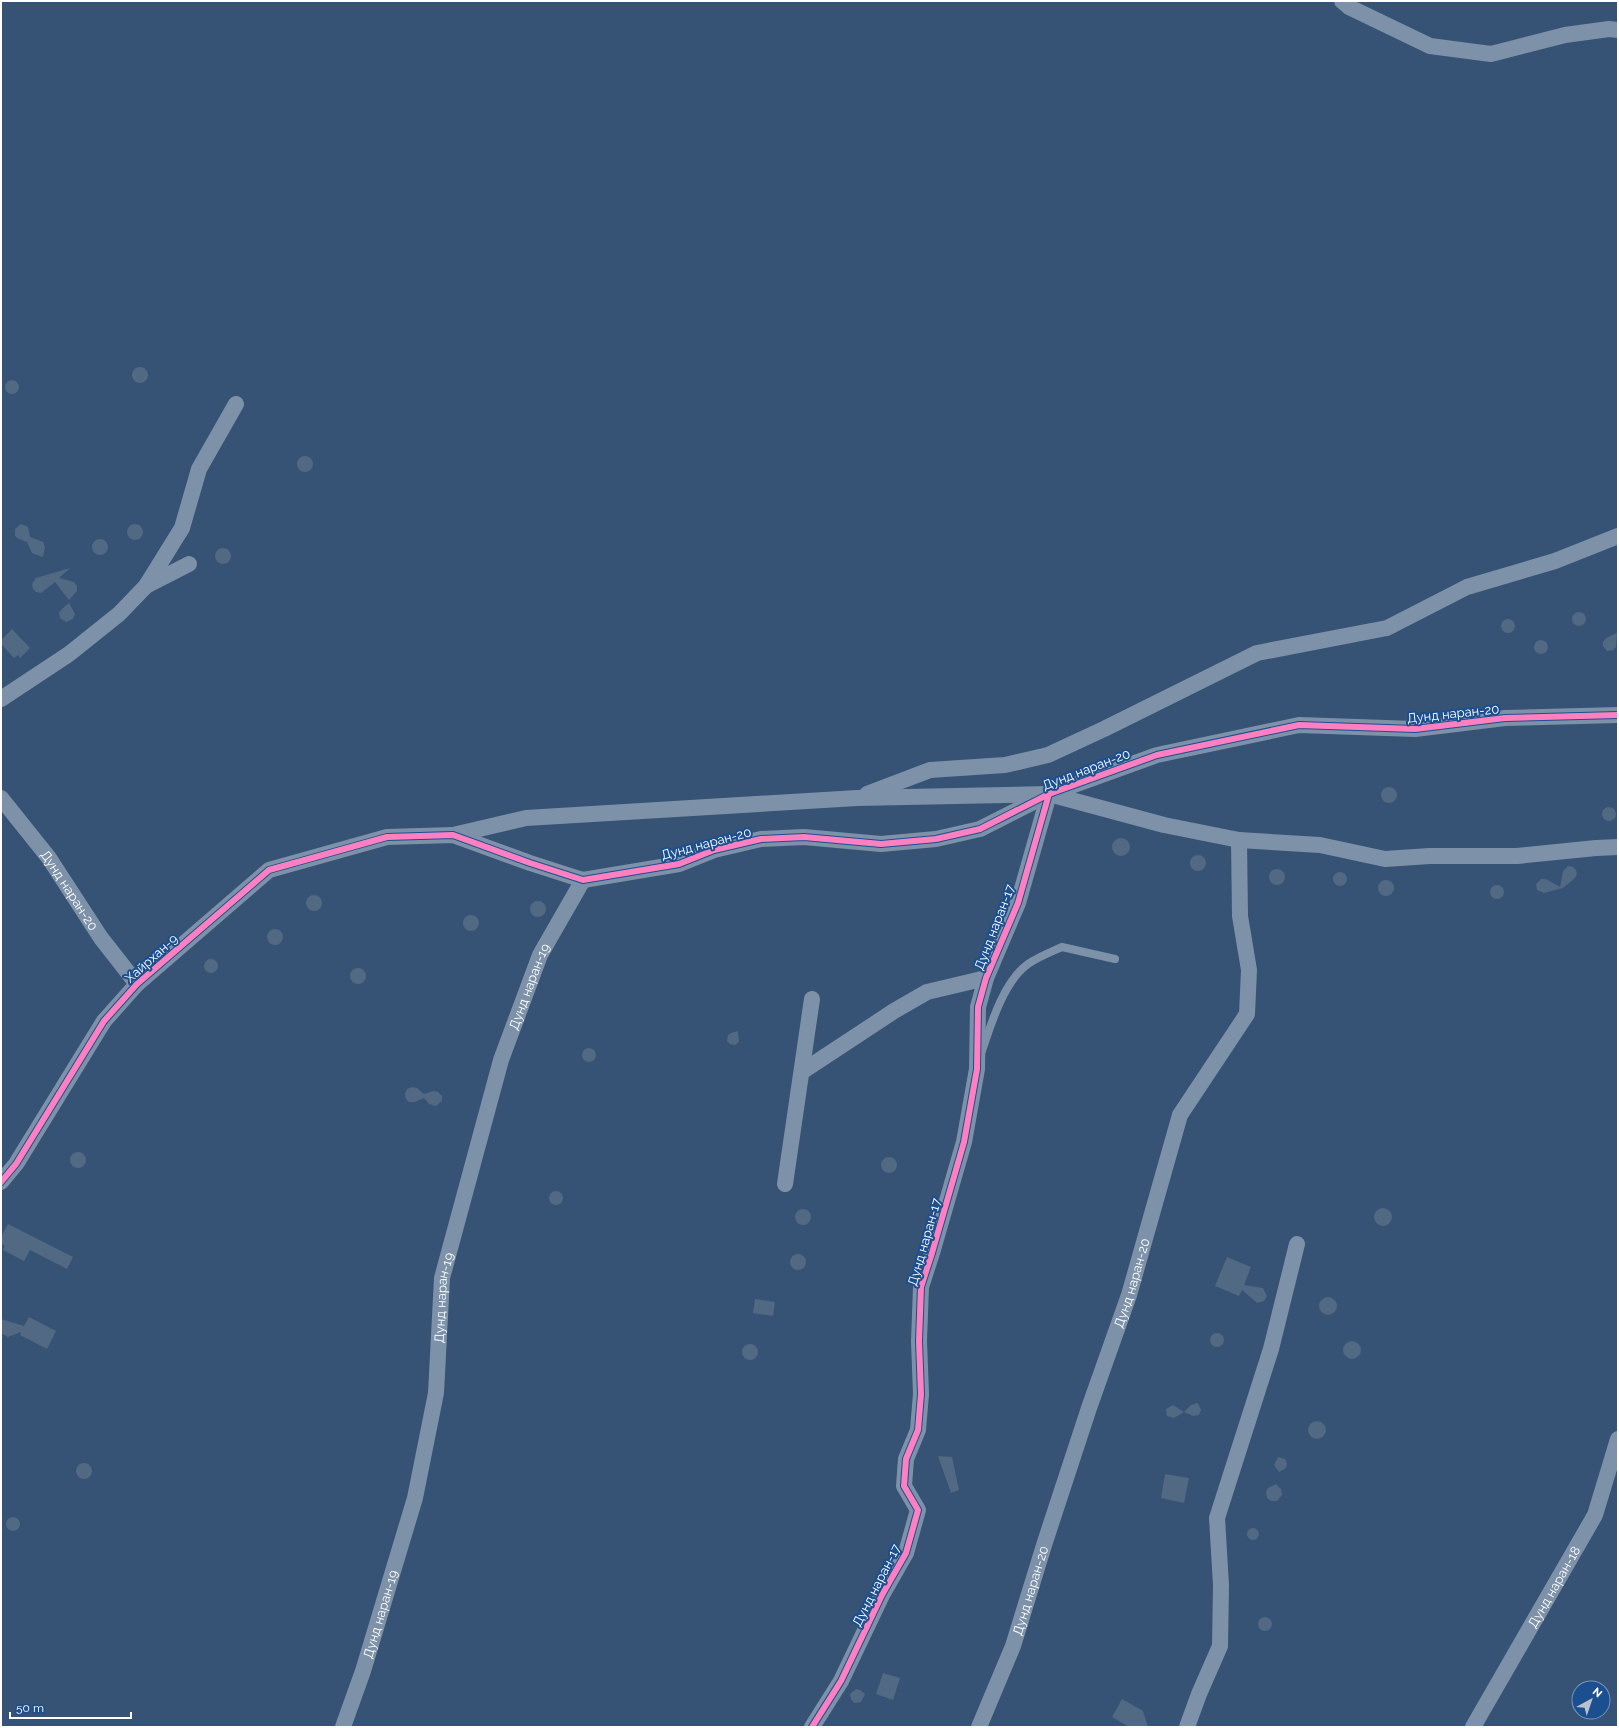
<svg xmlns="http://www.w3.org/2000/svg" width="1619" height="1728" viewBox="0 0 1619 1728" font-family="Raleway,sans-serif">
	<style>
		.building { fill: #526984 }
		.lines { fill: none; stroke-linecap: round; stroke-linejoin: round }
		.lane { stroke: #7d92a8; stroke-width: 8 }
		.street { stroke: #7d92a8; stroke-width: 16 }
		.cycleway-casing { stroke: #1b4f8f; stroke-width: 8 }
		.cycleway { stroke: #ff80c0; stroke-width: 6 }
		.labels { text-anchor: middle; stroke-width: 4; stroke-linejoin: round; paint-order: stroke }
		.street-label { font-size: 13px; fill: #fff; stroke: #1b4f8f }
	</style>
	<rect width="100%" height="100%" fill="#365274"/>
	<path class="building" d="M132 375a8 8 0 1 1 16 0a8 8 0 1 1-16 0Z
		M5 387a7 7 0 1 1 14 0a7 7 0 1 1-14 0Z
		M297 464a8 8 0 1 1 16 0a8 8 0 1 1-16 0Z
		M21,524L28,527L30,537L43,542L45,547L43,557L32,553L27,542L19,539L15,536V529Z
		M127 532a8 8 0 1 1 16 0a8 8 0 1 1-16 0Z
		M92 547a8 8 0 1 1 16 0a8 8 0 1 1-16 0Z
		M215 556a8 8 0 1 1 16 0a8 8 0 1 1-16 0Z
		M70,568L59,578L74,582L77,586V591L69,600L55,582L41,593L36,592L33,589L32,584L36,578Z
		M69,603L75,614L73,619L66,622L60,618L59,613L62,609Z
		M1572 619a7 7 0 1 1 14 0a7 7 0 1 1-14 0Z
		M1501 626a7 7 0 1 1 14 0a7 7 0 1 1-14 0Z
		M12,629L30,648L20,658L18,655L14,658L1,644V640Z
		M1617,633L1616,647L1613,650L1607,651L1603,646V642L1606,638Z
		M1534 647a7 7 0 1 1 14 0a7 7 0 1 1-14 0Z
		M1381 795a8 8 0 1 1 16 0a8 8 0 1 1-16 0Z
		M1602 814a7 7 0 1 1 14 0a7 7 0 1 1-14 0Z
		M1112 847a9 9 0 1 1 18 0a9 9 0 1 1-18 0Z
		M1190 863a8 8 0 1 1 16 0a8 8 0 1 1-16 0Z
		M1568,866L1573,867L1576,870L1577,874L1575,878L1563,888L1544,893L1537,890L1536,884L1541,879H1546L1560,887L1563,871Z
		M1269 877a8 8 0 1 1 16 0a8 8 0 1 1-16 0Z
		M1333 879a7 7 0 1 1 14 0a7 7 0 1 1-14 0Z
		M1378 888a8 8 0 1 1 16 0a8 8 0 1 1-16 0Z
		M1490 892a7 7 0 1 1 14 0a7 7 0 1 1-14 0Z
		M306 903a8 8 0 1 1 16 0a8 8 0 1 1-16 0Z
		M530 909a8 8 0 1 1 16 0a8 8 0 1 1-16 0Z
		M463 923a8 8 0 1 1 16 0a8 8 0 1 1-16 0Z
		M267 937a8 8 0 1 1 16 0a8 8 0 1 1-16 0Z
		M204 966a7 7 0 1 1 14 0a7 7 0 1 1-14 0Z
		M350 976a8 8 0 1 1 16 0a8 8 0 1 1-16 0Z
		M738,1031L739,1042L735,1045L730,1044L727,1041L728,1035L731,1033Z
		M582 1055a7 7 0 1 1 14 0a7 7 0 1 1-14 0Z
		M412,1087L417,1088L424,1094L433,1091L438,1092L442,1096V1101L436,1106L429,1104L424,1098L415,1102H409L406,1099L405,1094L407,1089Z
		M70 1160a8 8 0 1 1 16 0a8 8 0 1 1-16 0Z
		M881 1165a8 8 0 1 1 16 0a8 8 0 1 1-16 0Z
		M549 1198a7 7 0 1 1 14 0a7 7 0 1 1-14 0Z
		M1374 1217a9 9 0 1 1 18 0a9 9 0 1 1-18 0Z
		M795 1217a8 8 0 1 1 16 0a8 8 0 1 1-16 0Z
		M8,1224L73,1257L67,1269L30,1250L24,1261L3,1250L5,1246L1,1244V1237Z
		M790 1262a8 8 0 1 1 16 0a8 8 0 1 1-16 0Z
		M1227,1257L1251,1267L1244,1285L1263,1288L1267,1296L1264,1301L1257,1303L1242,1290L1239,1296L1215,1286Z
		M1319 1306a9 9 0 1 1 18 0a9 9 0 1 1-18 0Z
		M755,1299L775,1302L773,1316L753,1313Z
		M29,1317L56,1331L47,1349L20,1335L21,1332L8,1337L1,1333V1319L24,1326Z
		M1210 1340a7 7 0 1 1 14 0a7 7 0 1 1-14 0Z
		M1343 1350a9 9 0 1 1 18 0a9 9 0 1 1-18 0Z
		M742 1352a8 8 0 1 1 16 0a8 8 0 1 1-16 0Z
		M1198,1403L1201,1410L1199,1415L1193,1416L1184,1412L1191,1405Z
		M1173,1405L1184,1412L1174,1418L1167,1416L1166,1409Z
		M1308 1430a9 9 0 1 1 18 0a9 9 0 1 1-18 0Z
		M938,1456L952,1457L959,1490L951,1493Z
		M1278,1457L1285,1459L1287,1464L1286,1468L1279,1472L1274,1465Z
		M76 1471a8 8 0 1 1 16 0a8 8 0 1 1-16 0Z
		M1165,1474L1189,1478L1184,1503L1161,1498Z
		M1276,1484L1281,1489L1282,1495L1277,1501H1271L1267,1498L1266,1492L1268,1488Z
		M6 1524a7 7 0 1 1 14 0a7 7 0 1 1-14 0Z
		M1247 1534a6 6 0 1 1 12 0a6 6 0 1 1-12 0Z
		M1258 1624a7 7 0 1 1 14 0a7 7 0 1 1-14 0Z
		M883,1673L900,1678L893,1700L876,1694Z
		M856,1689L860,1690L865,1694L861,1702L854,1703L851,1699L850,1694Z
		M1122,1699L1143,1711L1148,1727H1129L1112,1717Z"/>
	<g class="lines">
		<path class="lane" d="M982,1051C991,1024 1004,981 1028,964C1038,957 1051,952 1062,947L1115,959"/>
		<g class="street">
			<path d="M1342,1L1349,7L1430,46L1491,54L1565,35L1609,29L1618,30"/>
			<path d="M146,586L189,564"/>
			<path d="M1,699L69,654L119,614L146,586L182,528L199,469L236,404"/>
			<path d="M867,794L930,770L1005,765L1048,755L1104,729L1257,653L1387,628L1467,587L1555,561L1618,536"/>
			<path id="s1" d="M1,798L49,858L101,938L137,984"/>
			<path d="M453,835L526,818L857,798L1049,794L1164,825L1239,840L1320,845L1385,859L1430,856H1517L1596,848L1618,847"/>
			<path d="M803,1071L894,1011L927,992L986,978"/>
			<path d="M1,1182L16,1164L104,1021L137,984L269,870L387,837L453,835L530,863L583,880L679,864L714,850L761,839L804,837L881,844L936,839L980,829L1049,794L1157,755L1299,725L1415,729L1505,718L1618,715"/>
			<path d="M785,1184L812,999"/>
			<path id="s2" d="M343,1727L363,1671L415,1498L436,1393L442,1278L501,1060L540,955L583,880"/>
			<path d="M812,1727L841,1681L882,1595L906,1553L918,1510L904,1486L906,1459L918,1430L921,1394L919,1341L921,1287L932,1253L964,1142L977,1069L978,1007L986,978L1018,903L1049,794"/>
			<path id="s3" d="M979,1727L1013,1646L1045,1542L1089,1408L1129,1295L1180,1115L1247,1014L1249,970L1240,916L1239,840"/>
			<path d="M1187,1727L1199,1694L1220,1646L1221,1585L1217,1518L1271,1349L1297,1244"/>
			<path id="s4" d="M1473,1727L1595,1515L1618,1439"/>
		</g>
		<g class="cycleway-casing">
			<path id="cycleway" d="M1,1182L16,1164L104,1021L137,984L269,870L387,837L453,835L530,863L583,880L679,864L714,850L761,839L804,837L881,844L936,839L980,829L1049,794L1157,755L1299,725L1415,729L1505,718L1618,715
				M812,1727L841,1681L882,1595L906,1553L918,1510L904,1486L906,1459L918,1430L921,1394L919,1341L921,1287L932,1253L964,1142L977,1069L978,1007L986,978L1018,903L1049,794"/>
		</g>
		<use href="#cycleway" class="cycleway"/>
	</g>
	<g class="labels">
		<g class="street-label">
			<text transform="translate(1453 713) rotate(-6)" y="5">Дунд наран-20</text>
			<text transform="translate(1086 769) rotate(-21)" y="5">Дунд наран-20</text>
			<text transform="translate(706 843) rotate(-15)" y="5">Дунд наран-20</text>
			<text dy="5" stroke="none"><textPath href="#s1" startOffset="115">Дунд наран-20</textPath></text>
			<text transform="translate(994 927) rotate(-69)" y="5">Дунд наран-17</text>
			<text transform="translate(151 958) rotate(-42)" y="5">Хайрхан-9</text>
			<text dy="5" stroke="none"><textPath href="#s2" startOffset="767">Дунд наран-19</textPath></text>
			<text transform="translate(924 1242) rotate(-74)" y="5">Дунд наран-17</text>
			<text dy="5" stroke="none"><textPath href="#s3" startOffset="470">Дунд наран-20</textPath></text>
			<text dy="5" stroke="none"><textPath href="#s2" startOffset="443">Дунд наран-19</textPath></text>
			<text transform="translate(876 1585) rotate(-63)" y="5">Дунд наран-17</text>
			<text dy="5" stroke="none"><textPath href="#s4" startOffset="162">Дунд наран-18</textPath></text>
			<text dy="5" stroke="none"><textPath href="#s3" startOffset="146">Дунд наран-20</textPath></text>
			<text dy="5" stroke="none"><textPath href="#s2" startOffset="119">Дунд наран-19</textPath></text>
		</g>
	</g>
	<rect width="1619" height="1728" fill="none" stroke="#ffffff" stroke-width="4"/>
	<g transform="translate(1591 1700) rotate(40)"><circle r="19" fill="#1b4f8f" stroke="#7695bc"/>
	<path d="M0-3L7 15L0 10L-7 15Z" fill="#b9c2ce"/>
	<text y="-6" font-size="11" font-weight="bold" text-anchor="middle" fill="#ffffff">N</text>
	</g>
	<path d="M10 1712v6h121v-6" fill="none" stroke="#ffffff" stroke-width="2"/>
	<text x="16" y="1712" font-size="12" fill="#ffffff" stroke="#1b4f8f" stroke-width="3" paint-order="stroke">50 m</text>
</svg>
